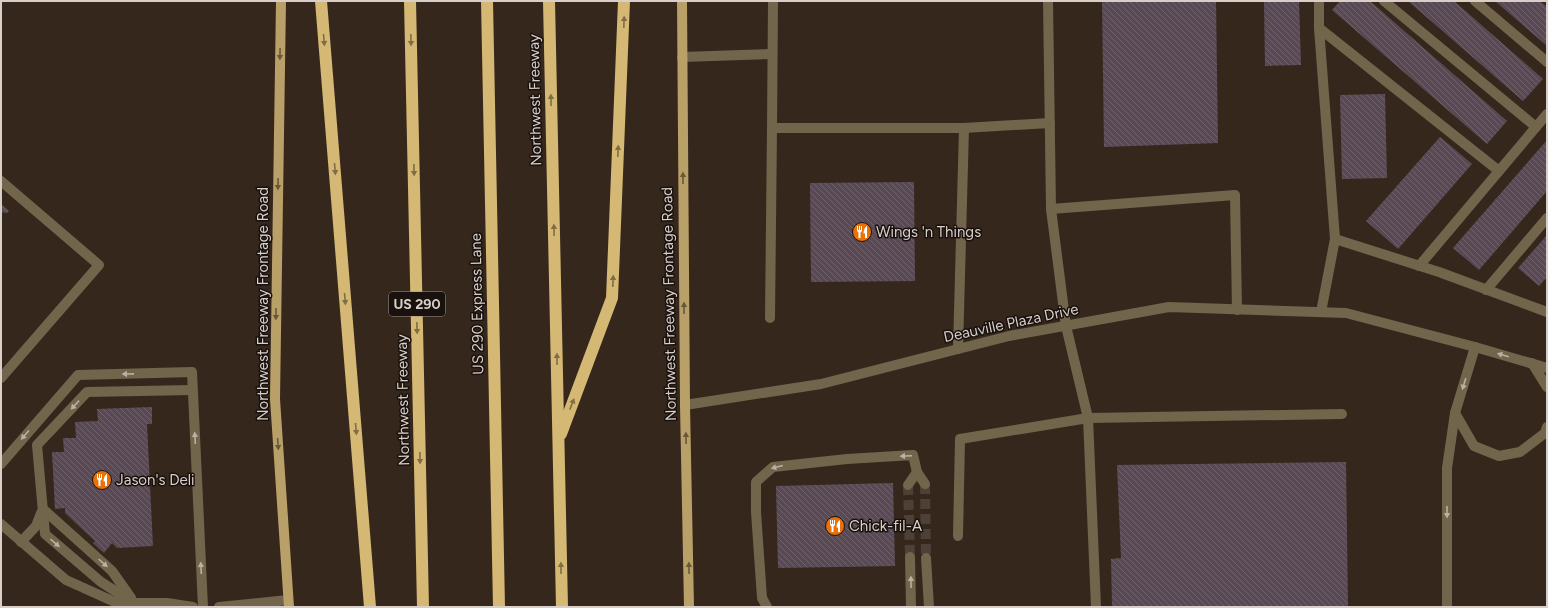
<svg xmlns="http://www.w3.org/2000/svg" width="1548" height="608" viewBox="0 0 1548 608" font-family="Figtree,sans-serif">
	<defs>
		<pattern id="building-back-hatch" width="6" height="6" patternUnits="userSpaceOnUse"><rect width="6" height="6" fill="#594954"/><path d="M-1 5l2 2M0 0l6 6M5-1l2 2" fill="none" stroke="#70626b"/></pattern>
	</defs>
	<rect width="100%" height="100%" fill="#36271d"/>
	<g fill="url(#building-back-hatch)">
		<polygon points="1102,1 1216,1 1218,143 1104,147"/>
		<polygon points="1264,1 1299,1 1301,65 1265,66"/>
		<polygon points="1340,1 1370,1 1507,121 1487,144 1332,10"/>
		<polygon points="1408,1 1454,1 1543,79 1523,101"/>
		<polygon points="1495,1 1540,1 1547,7 1547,46"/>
		<polygon points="1385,94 1387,178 1342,179 1340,95"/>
		<polygon points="1440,137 1472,164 1398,249 1366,221"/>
		<polygon points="1547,140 1547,191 1479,270 1453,248"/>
		<polygon points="914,182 915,281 811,282 810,183"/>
		<polygon points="1,204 9,211 7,213 1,212"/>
		<polygon points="1547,235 1547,277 1539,286 1518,268"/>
		<polygon points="152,407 152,424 147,424 153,546 117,548 112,543 104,553 93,543 95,541 65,513 65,508 55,509 52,452 64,452 63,438 76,438 75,422 98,421 97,409"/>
		<polygon points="1346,462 1348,607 1112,607 1111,559 1121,558 1117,465"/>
		<polygon points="893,483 895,566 778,568 776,486"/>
	</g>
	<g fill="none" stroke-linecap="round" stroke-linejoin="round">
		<g stroke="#4e4037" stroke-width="10" stroke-dasharray="10 5" stroke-linecap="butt">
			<polyline points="925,484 926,558"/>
			<polyline points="908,485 910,557"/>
		</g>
		<g stroke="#71664b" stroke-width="10">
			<polyline points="773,1 772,128 964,128 958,349"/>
			<polyline points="1048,1 1051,209 1066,326 1088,418 1096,607"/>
			<polyline points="1384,1 1536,127"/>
			<polyline points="1475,1 1547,62"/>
			<polyline points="1319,28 1319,1"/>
			<polyline points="682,57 772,54"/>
			<polyline points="964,128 1050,123"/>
			<polyline points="1,181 99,265 1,378"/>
			<polyline points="1051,209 1235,195 1237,310"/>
			<polyline points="1335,239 1319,28 1499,171"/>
			<polyline points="1419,266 1547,114"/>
			<polyline points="1486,290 1547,218"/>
			<polyline points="1321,312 1335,239 1439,272 1547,312"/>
			<polyline points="770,318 772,128"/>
			<polyline points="1532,363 1547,387"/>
			<polyline points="685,405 821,384 1009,336 1169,307 1346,313 1475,347 1547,368"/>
			<polyline points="1455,413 1474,446 1499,456 1520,452 1545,433 1547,427"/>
			<polyline points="1,464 78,375 192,372 203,607"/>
			<polyline points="908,485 917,472"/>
			<polyline points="43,509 112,571 131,598"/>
			<polyline points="1,524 66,580 117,603 167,603 193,607"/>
			<polyline points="958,536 960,439 1088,418 1342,414"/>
			<polyline points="21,542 36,526 41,513"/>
			<polyline points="910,557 911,607"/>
			<polyline points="926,558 929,607"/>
			<polyline points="134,603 101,582 45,534 37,445 87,392 192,390"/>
			<polyline points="219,607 288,600"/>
			<polyline points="767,607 762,598 756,512 756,482 773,467 847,459 913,455 917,472 925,484"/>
			<polyline points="1447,607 1447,468 1455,413 1475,347"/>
		</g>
		<g stroke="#b8a068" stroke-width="10">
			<polyline points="281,1 275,399 289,607"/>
			<polyline points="682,1 685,405 689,607"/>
		</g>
		<g stroke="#d5b873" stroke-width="12">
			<polyline points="321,1 370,607"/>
			<polyline points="410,1 423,607"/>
			<polyline points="487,1 499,607"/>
			<polyline points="549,1 562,607"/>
			<polyline points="561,434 612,298 624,1"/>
		</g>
	</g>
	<defs><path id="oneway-solid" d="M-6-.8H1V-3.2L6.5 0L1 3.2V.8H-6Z"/></defs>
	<g fill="#806d45">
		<use href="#oneway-solid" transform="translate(624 22) rotate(-88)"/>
		<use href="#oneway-solid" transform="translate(324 40) rotate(85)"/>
		<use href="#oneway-solid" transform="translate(411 40) rotate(89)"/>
		<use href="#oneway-solid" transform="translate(551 100) rotate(-91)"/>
		<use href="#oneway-solid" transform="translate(618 151) rotate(-88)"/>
		<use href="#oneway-solid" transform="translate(335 169) rotate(85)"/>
		<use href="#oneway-solid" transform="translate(414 170) rotate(89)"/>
		<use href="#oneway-solid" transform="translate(554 230) rotate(-91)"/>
		<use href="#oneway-solid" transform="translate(613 281) rotate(-88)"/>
		<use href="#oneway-solid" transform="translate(345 299) rotate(85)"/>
		<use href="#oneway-solid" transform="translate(417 328) rotate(89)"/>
		<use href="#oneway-solid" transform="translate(557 359) rotate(-91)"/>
		<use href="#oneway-solid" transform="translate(572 404) rotate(-69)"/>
		<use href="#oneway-solid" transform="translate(356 429) rotate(85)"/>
		<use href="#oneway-solid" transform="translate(420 458) rotate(89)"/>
		<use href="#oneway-solid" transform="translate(561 568) rotate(-91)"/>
	</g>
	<g fill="#68583a">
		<use href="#oneway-solid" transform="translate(280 54) rotate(91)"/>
		<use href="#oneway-solid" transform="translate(683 178) rotate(-90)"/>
		<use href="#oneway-solid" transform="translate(278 184) rotate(91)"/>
		<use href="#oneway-solid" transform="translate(684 308) rotate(-90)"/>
		<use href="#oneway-solid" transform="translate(276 314) rotate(91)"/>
		<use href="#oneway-solid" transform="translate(686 438) rotate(-91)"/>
		<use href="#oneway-solid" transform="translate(278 444) rotate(86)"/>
		<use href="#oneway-solid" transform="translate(689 568) rotate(-91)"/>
	</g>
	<g fill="#bab0a3">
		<use href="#oneway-solid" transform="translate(1503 355) rotate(-164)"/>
		<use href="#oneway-solid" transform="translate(128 374) rotate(179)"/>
		<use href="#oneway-solid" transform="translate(1464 384) rotate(107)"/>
		<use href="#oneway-solid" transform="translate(75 405) rotate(133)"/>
		<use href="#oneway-solid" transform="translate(25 435) rotate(131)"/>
		<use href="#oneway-solid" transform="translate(195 438) rotate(-93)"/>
		<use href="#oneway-solid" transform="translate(906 456) rotate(177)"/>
		<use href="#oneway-solid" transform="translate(777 467) rotate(166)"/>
		<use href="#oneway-solid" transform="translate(1447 512) rotate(90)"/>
		<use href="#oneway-solid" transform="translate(55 543) rotate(40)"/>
		<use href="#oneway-solid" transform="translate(103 563) rotate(42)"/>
		<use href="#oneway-solid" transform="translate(201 568) rotate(-93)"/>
		<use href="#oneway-solid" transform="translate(911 582) rotate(-91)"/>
	</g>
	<defs>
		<symbol id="restaurant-disc" viewBox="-11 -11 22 22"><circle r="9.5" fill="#e8710a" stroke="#18110d"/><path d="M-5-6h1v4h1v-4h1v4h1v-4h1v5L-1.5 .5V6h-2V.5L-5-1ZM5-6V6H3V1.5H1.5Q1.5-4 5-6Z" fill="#fff"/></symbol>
	</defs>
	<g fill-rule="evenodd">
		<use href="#restaurant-disc" x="851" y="221" width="22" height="22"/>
		<use href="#restaurant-disc" x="91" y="469" width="22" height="22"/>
		<use href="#restaurant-disc" x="824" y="515" width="22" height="22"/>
	</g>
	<g text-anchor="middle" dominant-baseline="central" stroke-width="3" stroke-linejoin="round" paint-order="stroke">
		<rect fill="#18110d" stroke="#9f9691" stroke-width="1" x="389" y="292" width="56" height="24" rx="3"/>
		<g font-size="14" font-weight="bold" fill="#d9cfc9">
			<text x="417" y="304">US 290</text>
		</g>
		<g font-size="15" fill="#d9cfc9" stroke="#18110d">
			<text transform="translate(535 100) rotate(-91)">Northwest Freeway</text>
			<text transform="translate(263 304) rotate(-90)">Northwest Freeway Frontage Road</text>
			<text transform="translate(477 304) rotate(-91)">US 290 Express Lane</text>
			<text transform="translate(669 304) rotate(-91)">Northwest Freeway Frontage Road</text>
			<text transform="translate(1011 323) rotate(-12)">Deauville Plaza Drive</text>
			<text transform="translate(403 400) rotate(-91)">Northwest Freeway</text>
		</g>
		<g font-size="15" fill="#d9cfc9" stroke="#18110d" text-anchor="start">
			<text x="876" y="232">Wings 'n Things</text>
			<text x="116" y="480">Jason's Deli</text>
			<text x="849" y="526">Chick-fil-A</text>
		</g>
	</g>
	<rect width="1548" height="608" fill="none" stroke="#d9cfc9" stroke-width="4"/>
</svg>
